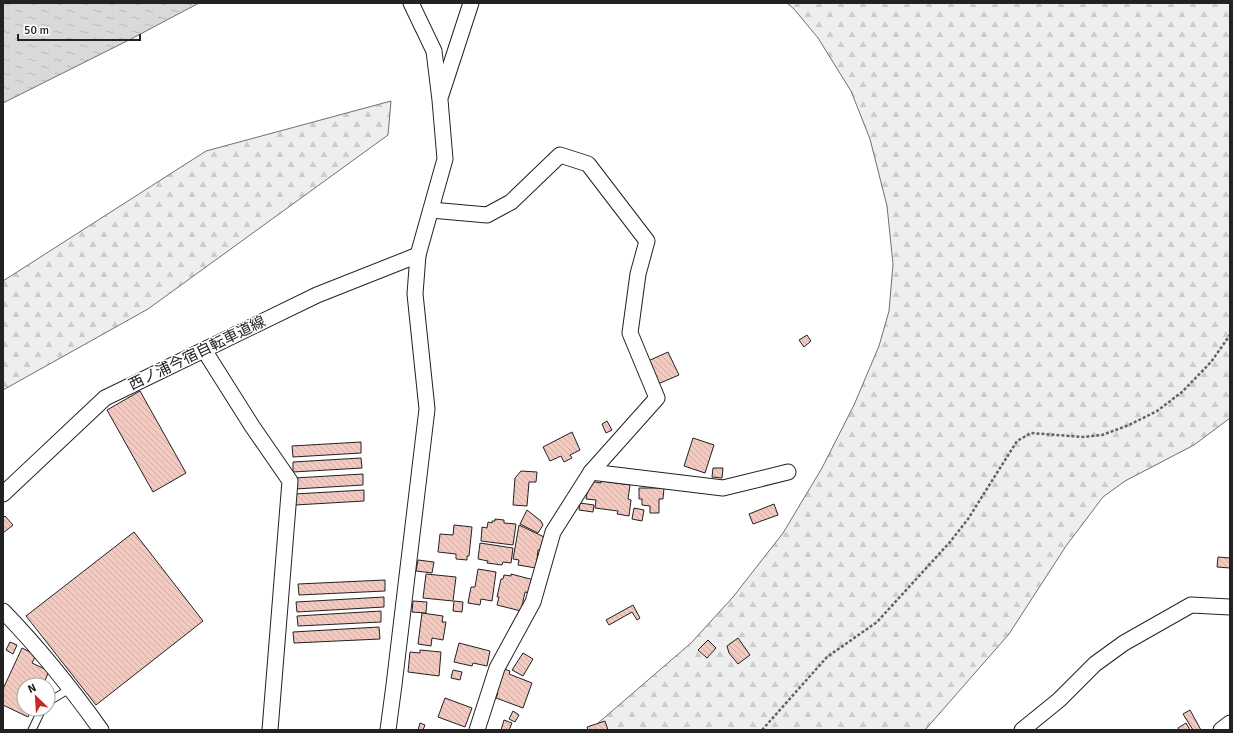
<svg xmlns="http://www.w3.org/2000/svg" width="1233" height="733" viewBox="0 0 1233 733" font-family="Signika,'Noto Sans JP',sans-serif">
	<defs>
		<pattern id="forest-firs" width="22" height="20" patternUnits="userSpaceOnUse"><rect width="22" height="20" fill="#eee"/><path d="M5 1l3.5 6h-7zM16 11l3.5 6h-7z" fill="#ccc"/></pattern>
		<pattern id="water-ripples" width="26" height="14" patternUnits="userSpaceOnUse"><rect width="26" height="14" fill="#d9d9d9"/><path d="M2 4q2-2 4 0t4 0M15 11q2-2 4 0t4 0" fill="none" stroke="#bababa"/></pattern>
		<pattern id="building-back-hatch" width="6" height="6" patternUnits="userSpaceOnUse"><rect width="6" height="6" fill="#f3c9c0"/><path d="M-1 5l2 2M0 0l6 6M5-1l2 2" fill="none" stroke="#d0aca5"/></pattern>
	</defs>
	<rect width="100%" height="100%" fill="#fff"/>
	<g fill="url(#forest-firs)" stroke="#6f6f6f">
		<polygon points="787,3 1230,3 1230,418 1194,445 1125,481 1103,497 1066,546 1009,634 925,730 590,730 691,643 733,597 783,533 822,468 854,405 879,346 889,311 893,264 887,206 870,139 851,91 818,38 794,9"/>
		<polygon points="391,101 388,135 148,309 3,390 3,281 206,151"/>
	</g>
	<polygon fill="url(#water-ripples)" stroke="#6f6f6f" points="3,3 199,3 131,39 3,103"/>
	<g fill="url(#building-back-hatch)" stroke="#222">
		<polygon points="807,335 811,341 804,347 799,340"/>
		<polygon points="668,352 679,375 658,384 648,361"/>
		<polygon points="140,391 186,473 153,492 107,410"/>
		<polygon points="607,421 612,430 606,433 602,424"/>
		<polygon points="572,432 580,450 570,455 572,458 564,462 561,456 550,461 543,447"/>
		<polygon points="693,438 714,445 705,473 684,466"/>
		<polygon points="361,442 361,453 293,457 292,446"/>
		<polygon points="361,458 362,468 293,472 293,462"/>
		<polygon points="713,468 723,468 722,478 712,477"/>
		<polygon points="521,471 537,472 536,482 529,482 527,506 513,505 515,478"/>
		<polygon points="363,474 363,485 295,489 294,478"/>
		<polygon points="589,481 601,483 601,481 630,485 628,499 631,500 629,516 617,514 618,511 595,508 596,500 586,499"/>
		<polygon points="639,488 664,488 663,499 659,499 659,513 650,513 650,506 642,505 642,499 639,499"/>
		<polygon points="364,490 364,501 295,505 295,494"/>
		<polygon points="580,503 594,505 593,512 579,510"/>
		<polygon points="774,504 778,515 753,524 749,514"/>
		<polygon points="634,508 644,510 642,521 632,519"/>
		<polygon points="527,510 541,521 543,525 538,533 520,524"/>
		<polygon points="5,516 13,525 3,533 3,518"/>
		<polygon points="495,519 504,520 504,523 516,524 513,545 481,541 482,527 487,528 488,522 492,523 492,521 495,521"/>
		<polygon points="454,525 472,527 469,556 467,556 467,560 456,559 456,554 438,552 440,534 453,535"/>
		<polygon points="519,525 544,537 542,550 538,550 536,568 518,565 519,560 513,559"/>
		<polygon points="134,532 203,621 96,705 26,616"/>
		<polygon points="480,543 513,548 511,563 503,562 502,565 487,563 488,561 478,559"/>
		<polygon points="1218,557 1230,558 1230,568 1217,567"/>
		<polygon points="418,560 434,562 432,573 416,571"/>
		<polygon points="478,569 496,572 492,601 481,599 480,605 468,603 471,587 475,587"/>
		<polygon points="426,574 456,577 453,601 423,598"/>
		<polygon points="511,574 534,580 530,593 525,592 521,611 497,605 499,597 497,597 501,579 503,579 504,575 511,576"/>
		<polygon points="385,580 385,591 299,595 298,584"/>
		<polygon points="384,597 384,607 297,612 296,602"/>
		<polygon points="413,601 427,602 426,613 412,612"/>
		<polygon points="454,601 463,602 462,612 453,611"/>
		<polygon points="633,605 640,618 637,620 632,612 609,625 606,620"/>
		<polygon points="381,611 381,622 298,626 297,616"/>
		<polygon points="422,613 443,616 442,622 446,622 443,640 432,638 431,646 418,644"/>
		<polygon points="379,627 380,639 294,643 293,632"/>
		<polygon points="738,638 750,655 738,664 729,653 727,646"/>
		<polygon points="708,640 716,648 707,658 698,650"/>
		<polygon points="10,642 17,645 13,654 6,650"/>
		<polygon points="459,643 490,651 487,666 473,663 472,666 454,662"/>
		<polygon points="22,648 36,655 32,663 49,671 43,685 24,685 24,709 31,709 28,717 3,705 3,689"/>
		<polygon points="420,650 441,652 439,676 408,672 410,652 420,653"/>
		<polygon points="523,653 533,659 523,676 512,670"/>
		<polygon points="501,668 510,671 509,674 532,683 523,708 496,698 498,693 492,691"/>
		<polygon points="453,670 462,672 460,680 451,678"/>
		<polygon points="445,698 472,708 465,727 438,717"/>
		<polygon points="1190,710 1201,730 1193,730 1183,714"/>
		<polygon points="513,711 519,715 515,722 509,719"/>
		<polygon points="504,720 512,723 509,730 501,730"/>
		<polygon points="605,721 608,730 588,730 587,727"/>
		<polygon points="420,723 425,725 423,730 418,730"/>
		<polygon points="1186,723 1190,730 1179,730 1178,728"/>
	</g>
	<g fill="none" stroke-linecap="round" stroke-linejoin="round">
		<defs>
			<g id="lane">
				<polyline points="48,702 71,688"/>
				<polyline points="32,730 42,709"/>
			</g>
			<g id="street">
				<polyline points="441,95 471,3"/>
				<polyline points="431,210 487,215 511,202 560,155 588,164 647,241 638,274 630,333 657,398 591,472 553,532 533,602 497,668 477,730"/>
				<polyline points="204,350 252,426 290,481 270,730"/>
				<polyline points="591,472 723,488 788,472"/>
				<polyline points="3,494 105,398 317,295 418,255"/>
				<path d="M3,611C39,648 71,688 101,730"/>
				<polyline points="388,730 394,685 427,409 415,294 418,255 445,159 440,100 434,51 411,3"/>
				<polyline points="1022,730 1059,700 1095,664 1124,643 1191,605 1230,607"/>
				<polyline points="1221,730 1230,723"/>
			</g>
		</defs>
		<use href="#lane" stroke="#222" stroke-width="9"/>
		<use href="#street" stroke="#222" stroke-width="17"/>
		<polyline stroke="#646464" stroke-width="2.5" stroke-dasharray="3 2" stroke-linecap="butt" points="762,730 827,657 877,622 950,542 968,519 1017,441 1031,433 1083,437 1102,435 1129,425 1157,411 1182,392 1211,362 1230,335"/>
		<use href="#lane" stroke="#fff" stroke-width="7"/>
		<use href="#street" stroke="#fff" stroke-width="15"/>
	</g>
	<g text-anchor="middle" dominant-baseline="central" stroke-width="3" stroke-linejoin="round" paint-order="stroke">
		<g font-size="15" fill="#222" stroke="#fff">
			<text transform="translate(197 353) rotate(-26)">西ノ浦今宿自転車道線</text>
		</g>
	</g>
	<rect width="1233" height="733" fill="none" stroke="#222222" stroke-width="8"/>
	<g transform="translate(36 697) rotate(335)"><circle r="19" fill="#ffffff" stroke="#a7a7a7"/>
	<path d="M0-3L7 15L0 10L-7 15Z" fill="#c62828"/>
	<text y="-6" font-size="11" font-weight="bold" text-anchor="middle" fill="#222222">N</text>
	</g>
	<path d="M18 34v6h122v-6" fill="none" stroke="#222222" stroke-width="2"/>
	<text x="24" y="34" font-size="12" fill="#222222" stroke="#ffffff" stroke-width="3" paint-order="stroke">50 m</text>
</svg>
